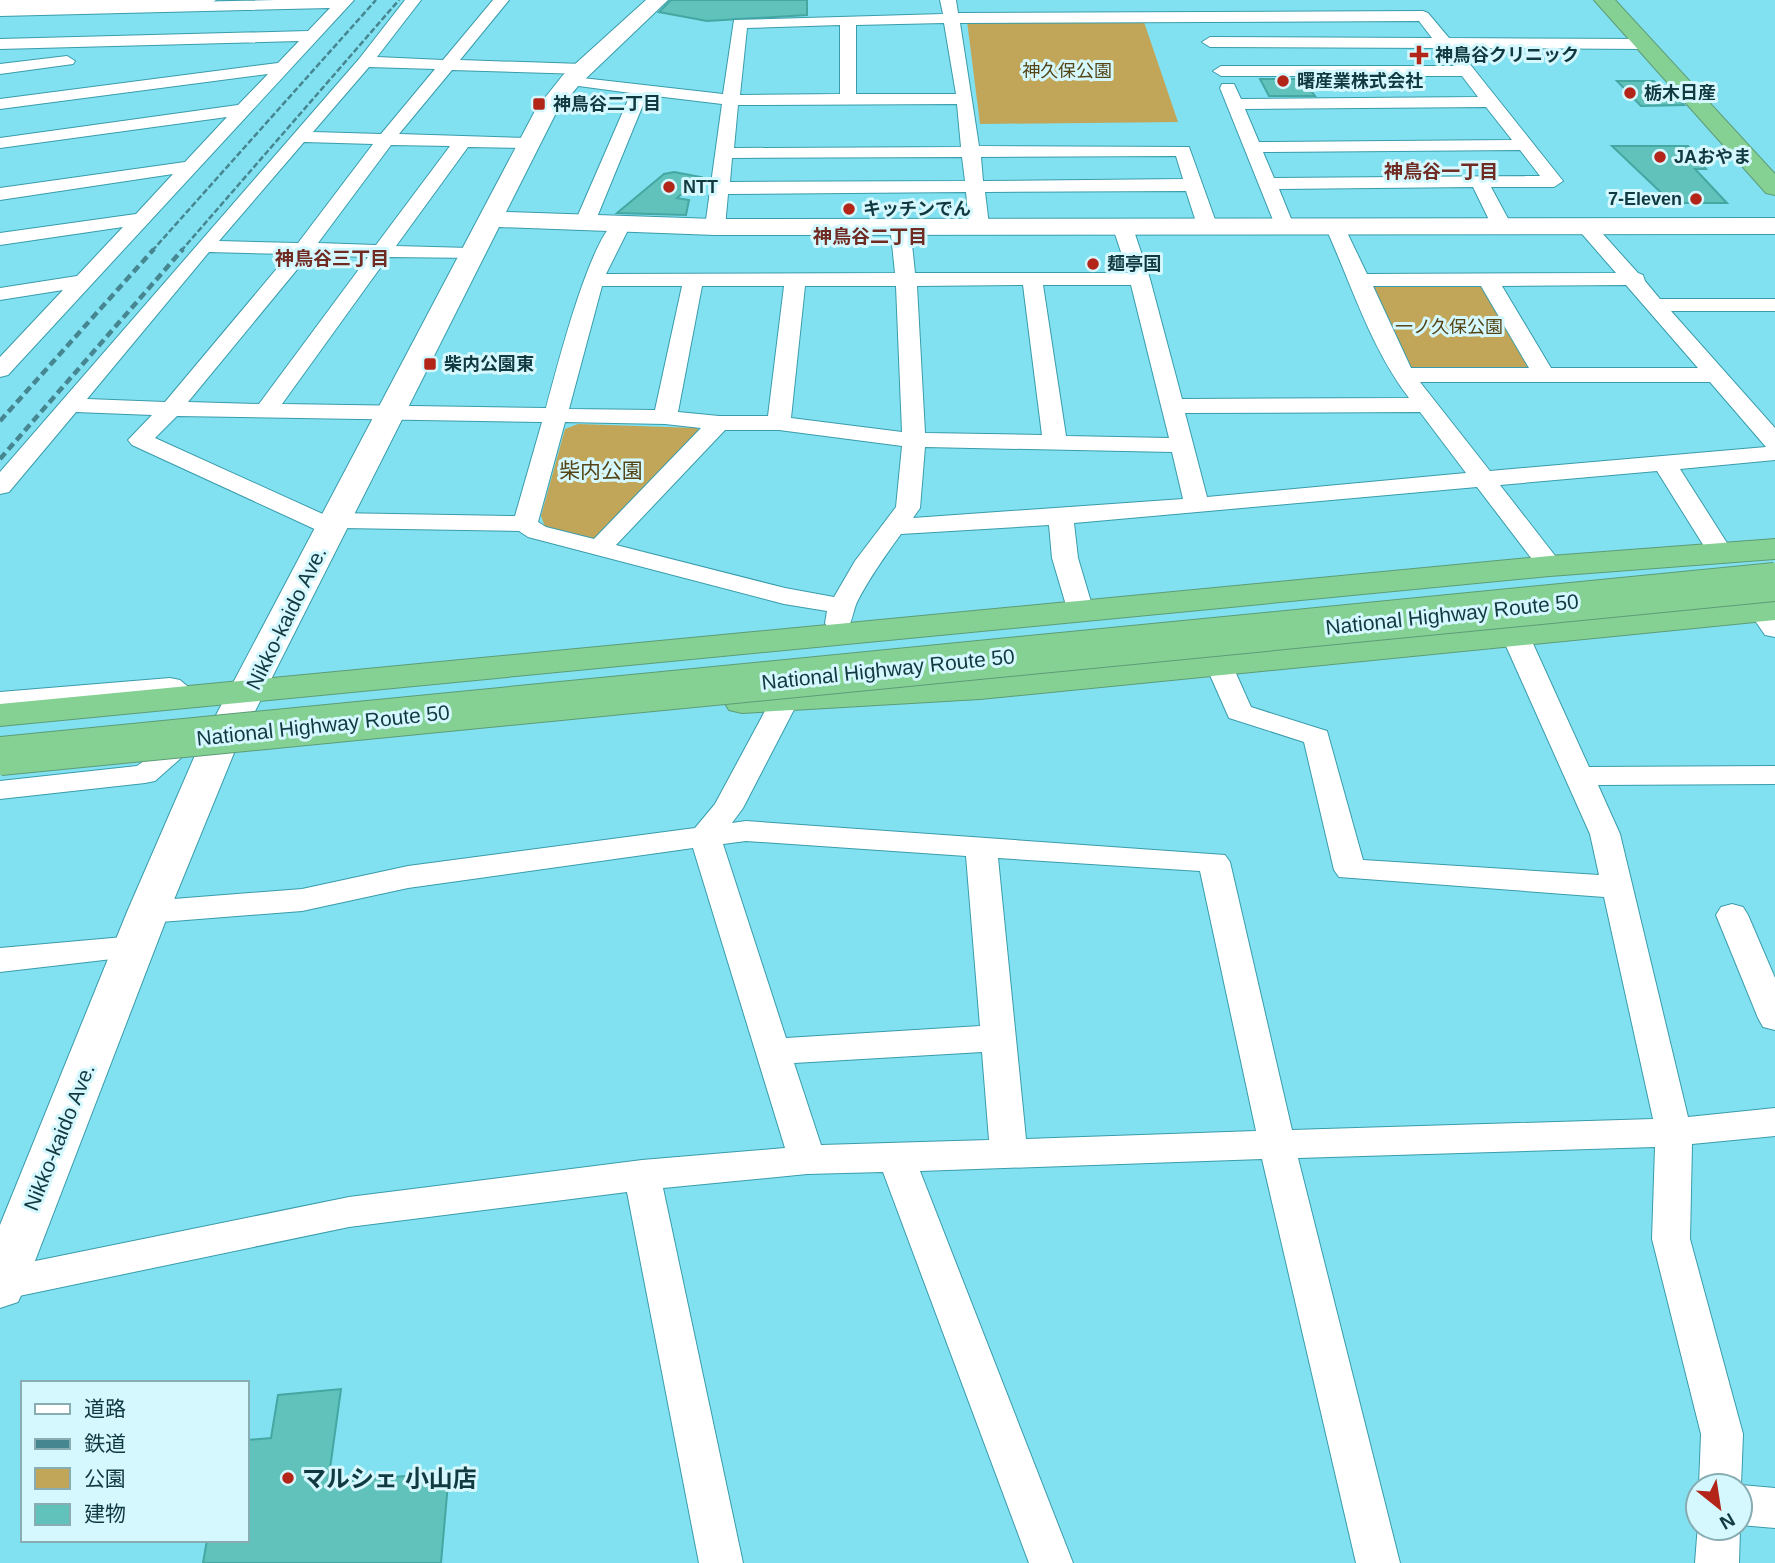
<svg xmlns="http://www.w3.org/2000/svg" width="1775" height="1563" viewBox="0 0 1775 1563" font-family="Arial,'Noto Sans JP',sans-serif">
	<rect width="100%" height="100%" fill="#82e1f1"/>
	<g fill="#c1a559">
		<polygon points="1143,19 1178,122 980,124 967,21"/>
		<polygon points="1484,284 1534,370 1409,371 1368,285"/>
		<polygon points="578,424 697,428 702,435 596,539 545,527 541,516 565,429"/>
	</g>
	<g fill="#61c2bc" stroke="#44a7a1" stroke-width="2">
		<polygon points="671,0 807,0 807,15 707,21 659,12"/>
		<polygon points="1260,79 1302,79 1315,96 1269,96"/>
		<polygon points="1617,81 1654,81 1657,85 1669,88 1684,105 1641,106"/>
		<polygon points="1612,146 1688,146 1706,169 1695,169 1727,203 1672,203"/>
		<polygon points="674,172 701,177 677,198 689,200 686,215 617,213 664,174"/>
		<polygon points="341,1389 328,1483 449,1472 441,1563 203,1563 207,1540 247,1540 247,1440 271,1438 278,1395"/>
	</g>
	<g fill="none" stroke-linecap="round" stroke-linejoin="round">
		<defs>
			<g id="street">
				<polygon points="276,0 354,0 8,375 0,377 0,357 63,290 0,300 0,288 77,276 123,227 0,245 0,233 136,214 173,174 0,200 0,188 185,162 227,117 0,148 0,138 238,105 268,74 0,109 0,99 278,63 299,41 0,49 0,39 308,31 330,8 0,16 0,6"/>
				<path d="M405,0H421L377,57L443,60L493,0H509L460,60L583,64L591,69L583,74L452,70L399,134L528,138L537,143L528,148L468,147L396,246L470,248L480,254L477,258L388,257L282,404L546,408C555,376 592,225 621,218L631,224L606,274L895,273L890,225L900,219L910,225L915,273H1128L1112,225L1122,219L1132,225L1150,279L1182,399L1409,398C1370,347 1351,283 1325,226L1328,222H1342L1367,274L1616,273L1576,227L1586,221L1593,223L1638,273L1643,275L1645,281L1660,299H1775V311H1671L1775,428V460L1680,469L1734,554L1730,559H1712L1657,471L1500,485L1563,566L1559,571H1541L1477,487L1074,523L1078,558L1094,612L1090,618H1072L1068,612L1052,558L1049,525L901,534C885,556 870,577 857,602C853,611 853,620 847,629H829L825,623L827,611L784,604L528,537L519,531L342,528L339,532H321L132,445L128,440L152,415L76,412L9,492L0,494V472L359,59ZM369,67L435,69L381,134L313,132ZM304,142L373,144L298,243L219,241ZM391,145L450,146L376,245L318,243ZM209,252L289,254L165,402L87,399ZM309,255L368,257L259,404L188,402ZM1023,285L1042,435L925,433L917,286ZM1043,285H1131L1169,438L1066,436ZM1626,285L1698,368H1551L1502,286ZM602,286H682L655,410L569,409ZM702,286H784L768,416H719L678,412ZM805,286H896L902,432L791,418ZM1373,286H1481L1529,368H1411ZM1420,382H1710L1766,447L1490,471ZM1420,412L1466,473L1207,497L1185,413ZM177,416L542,422L515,516L334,513L325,515L155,438ZM565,422L665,424L701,428L594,539L546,527L538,522ZM725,430H779L902,446L896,507L855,561L834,597L785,588L616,545ZM925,447L1172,452L1183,499L913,518L920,508Z"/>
				<path d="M940,0H956L958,13L1423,11L1428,13L1449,38L1643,39L1651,44L1643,49L1457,48L1563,181L1554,187H1491L1512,226L1502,232L1492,226L1473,187L1279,189L1294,226L1284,232L1277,230L1220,88L1222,84H1234L1241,99L1478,97L1462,76H1221L1213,71L1221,66H1454L1440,48L1210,47L1202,42L1210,37L1432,38L1419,21L960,23L979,146L1189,147L1217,225L1207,231L1197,225L1186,191L985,192L989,225L979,231L969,225L966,192L728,194L725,227L715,233L705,227L722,104L647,95L595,222L585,228L575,222L631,93L571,85L563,80L565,76L723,94L734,20L943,14ZM944,23L956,94H856V25ZM840,25V94L740,95L747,28ZM957,104L961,147L734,148L738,105ZM1486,107L1512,140L1259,142L1245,109ZM1520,150L1540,176L1274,178L1263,152ZM1176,156L1183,179L983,181L981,157ZM962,157L965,181L730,182L732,158Z"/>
				<polygon points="67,56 75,61 73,64 0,74 0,64"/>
				<polygon points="1762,604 1775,611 1775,637 1765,635 1749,612 1753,606"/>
				<path d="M1516,629L1526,631L1530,637L1589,767L1775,766V784L1598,785L1620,834L1688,1117L1775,1108V1136L1692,1144L1690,1239L1743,1434L1741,1485L1775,1488V1528L1740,1525V1486H1699L1701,1434L1652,1239L1655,1147L1298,1158L1400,1563H1356L1262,1159L920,1171L1073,1563H1029L883,1172L807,1174L663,1188L743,1563H699L627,1192L349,1227L0,1300L1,1268L349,1197L642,1160L785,1148L693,848L408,888L302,911L148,923L137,920L132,912L137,904L148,901L302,889L408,866L695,828L715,804L772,698L776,692L786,690L796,692L800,698L743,808L732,823L746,821L1225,855L1230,862L1292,1130L1653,1119L1604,897L1339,877L1334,870L1304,742L1229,718L1206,666L1210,660H1230L1251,707L1327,731L1363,860L1599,875L1590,834L1502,637L1506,631ZM746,841L966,856L980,1026L786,1038L723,844ZM998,858L1200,871L1256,1131L1026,1139ZM982,1052L989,1140L821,1145L794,1063Z"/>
				<path d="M170,678L180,680L200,697L196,703C182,706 176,703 164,695L0,708V692Z"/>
				<polygon points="166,749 176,752 181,758 155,781 145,783 0,799 0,781 137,766 156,752"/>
				<polygon points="1732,904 1743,907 1748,915 1775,978 1775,1030 1763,1027 1758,1018 1716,915 1721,907"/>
				<polygon points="135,936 147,939 151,947 147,955 0,972 0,948"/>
				<polygon points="1698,1524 1698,1528 1740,1528 1739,1563 1695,1563"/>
			</g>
			<g id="secondary">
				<polygon points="0,0 216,0 206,6 0,12"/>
				<polygon points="646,0 668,0 579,85 557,111 506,212 715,219 1775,218 1775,234 715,235 499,227 234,753 169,912 25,1287 18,1302 0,1308 0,1225 127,912 196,753 536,109 563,75"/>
			</g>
			<g id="highway">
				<polygon points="1594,0 1615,0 1775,174 1775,195 1766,193"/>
				<polygon points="1775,539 1775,559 1550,576 0,726 0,704 1550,556"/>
				<polygon points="1775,600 1775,620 980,699 742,713 729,710 724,702 729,694 742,691 980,677"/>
			</g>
		</defs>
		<use href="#street" stroke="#399cab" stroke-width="2"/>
		<use href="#secondary" stroke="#399cab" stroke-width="2"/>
		<use href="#highway" stroke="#5c9c77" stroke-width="2"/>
		<use href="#street" fill="#fff" fill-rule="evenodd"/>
		<use href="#secondary" fill="#fff" fill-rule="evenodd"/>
		<use href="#highway" fill="#85d194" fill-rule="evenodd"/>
		<g stroke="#458691" stroke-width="2.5" stroke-dasharray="6 2.5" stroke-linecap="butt">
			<polyline points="152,251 376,0"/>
			<polyline points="181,251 399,0"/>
		</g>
		<g stroke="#458691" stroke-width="4.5" stroke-dasharray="8 4.5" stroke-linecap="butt">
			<polyline points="0,421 154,249"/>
			<polyline points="0,459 183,249"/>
		</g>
		<defs>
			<polyline id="highway-bridge" points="0,756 1775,582"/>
		</defs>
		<use href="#highway-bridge" stroke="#5c9c77" stroke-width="40" stroke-linecap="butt"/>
		<use href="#highway-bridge" stroke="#85d194" stroke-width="38"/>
	</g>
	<g fill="#b32419" stroke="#d5f8fe" stroke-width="2.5">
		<path d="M1415.5 44.5h7v7h7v7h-7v7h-7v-7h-7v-7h7z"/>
		<circle cx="1283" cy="81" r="7"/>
		<circle cx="1630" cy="93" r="7"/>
		<rect x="532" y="97" width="14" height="14" rx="3.5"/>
		<circle cx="1660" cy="157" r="7"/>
		<circle cx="669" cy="187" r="7"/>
		<circle cx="1696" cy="199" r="7"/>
		<circle cx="849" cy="209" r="7"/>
		<circle cx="1093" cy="264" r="7"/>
		<rect x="423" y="357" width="14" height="14" rx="3.5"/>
		<circle cx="288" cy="1478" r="7"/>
	</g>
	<g text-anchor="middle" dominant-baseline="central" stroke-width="6" stroke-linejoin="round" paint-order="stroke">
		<g font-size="18" font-weight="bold" fill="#113a40" stroke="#d5f8fe" text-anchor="start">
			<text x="1435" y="55">神鳥谷クリニック</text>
			<text x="1297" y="81">曙産業株式会社</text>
			<text x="1644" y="93">栃木日産</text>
			<text x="553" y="104">神鳥谷二丁目</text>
			<text x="1674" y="157">JAおやま</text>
			<text x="683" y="187">NTT</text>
			<text x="1682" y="199" text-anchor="end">7-Eleven</text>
			<text x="863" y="209">キッチンでん</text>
			<text x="1107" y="264">麺亭国</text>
			<text x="444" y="364">柴内公園東</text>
		</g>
		<g font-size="18" fill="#544416" stroke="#d5f8fe">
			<text x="1067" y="71">神久保公園</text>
			<text x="1449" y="327">一ノ久保公園</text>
		</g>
		<g font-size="19" font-weight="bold" fill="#702b23" stroke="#d5f8fe">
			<text x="1441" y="171">神鳥谷一丁目</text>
			<text x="870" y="236">神鳥谷二丁目</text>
			<text x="332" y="258">神鳥谷三丁目</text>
		</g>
		<g font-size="21" fill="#544416" stroke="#d5f8fe">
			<text x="601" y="470">柴内公園</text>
		</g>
		<g font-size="21" fill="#113a40" stroke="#d5f8fe">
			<text transform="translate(1452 614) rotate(-6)">National Highway Route 50</text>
			<text transform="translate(286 618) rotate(-64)">Nikko-kaido Ave.</text>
			<text transform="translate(888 669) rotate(-6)">National Highway Route 50</text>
			<text transform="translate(323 725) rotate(-6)">National Highway Route 50</text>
			<text transform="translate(59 1137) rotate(-68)">Nikko-kaido Ave.</text>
		</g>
		<g font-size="24" font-weight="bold" fill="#113a40" stroke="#d5f8fe" text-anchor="start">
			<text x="302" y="1478">マルシェ 小山店</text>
		</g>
	</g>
	<rect x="21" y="1381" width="228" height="161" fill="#d5f8fe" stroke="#87acb2" stroke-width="2"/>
	<rect x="35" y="1404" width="35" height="10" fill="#ffffff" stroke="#87acb2" stroke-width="2"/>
	<text x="84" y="1416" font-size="21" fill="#113a40">道路</text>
	<rect x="35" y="1439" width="35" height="10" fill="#458691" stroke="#87acb2" stroke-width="2"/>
	<text x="84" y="1451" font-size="21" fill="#113a40">鉄道</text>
	<rect x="35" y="1468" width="35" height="21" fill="#c1a559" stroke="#87acb2" stroke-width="2"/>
	<text x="84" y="1486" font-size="21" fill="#113a40">公園</text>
	<rect x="35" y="1504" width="35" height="21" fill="#61c2bc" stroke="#87acb2" stroke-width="2"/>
	<text x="84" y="1521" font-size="21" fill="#113a40">建物</text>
	<g transform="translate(1719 1507) rotate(150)"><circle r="33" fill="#d5f8fe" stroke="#87acb2" stroke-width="2"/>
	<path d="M0-5L12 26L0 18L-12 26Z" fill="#b32419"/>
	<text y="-10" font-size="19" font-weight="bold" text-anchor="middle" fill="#113a40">N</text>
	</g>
</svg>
